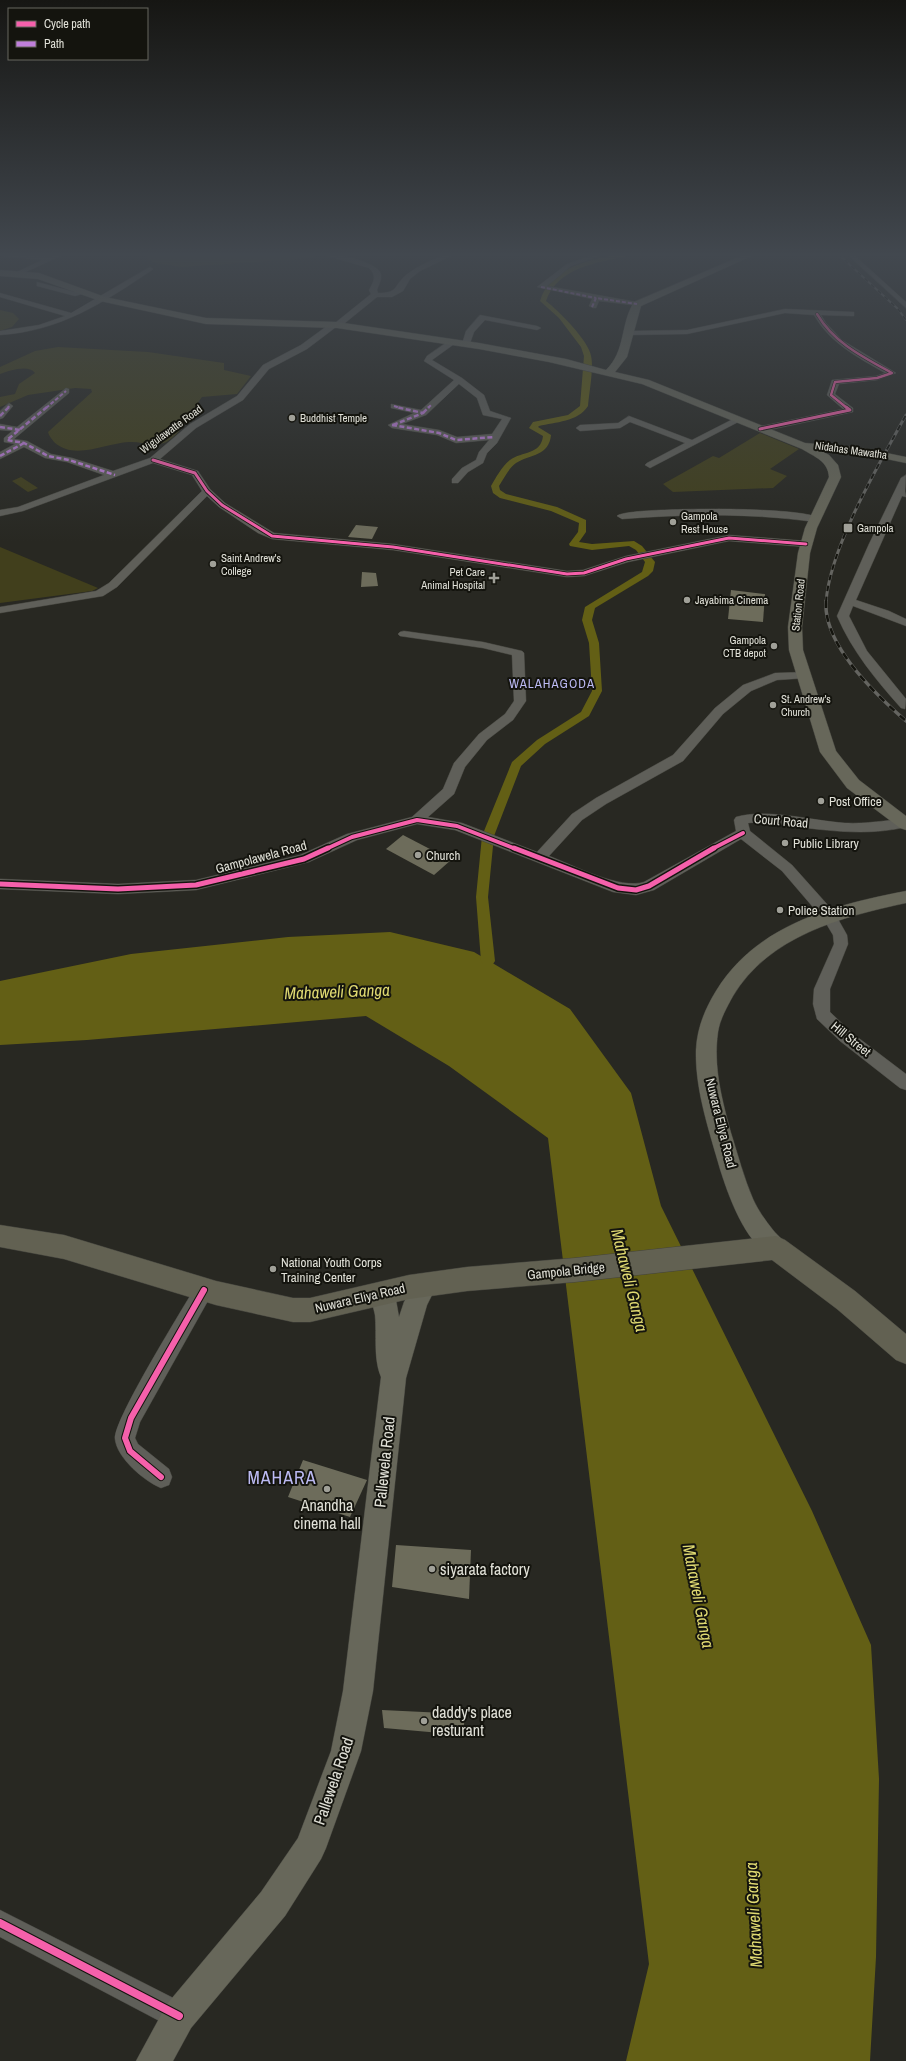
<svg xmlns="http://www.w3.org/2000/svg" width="906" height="2061" viewBox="0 0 906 2061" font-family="'Archivo Narrow',sans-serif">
	<rect width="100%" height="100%" fill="#282822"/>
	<g fill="#413f1c">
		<polygon points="144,254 312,254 314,255 313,258 181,267 155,263 148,259"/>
		<polygon points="0,310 13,313 19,319 12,327 0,331"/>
		<path d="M58,347L148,352L224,363V370L251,376L237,394L202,397C191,411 184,431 168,441C158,448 140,441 129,442C106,443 74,461 54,442C51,438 49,436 48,432L92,392L91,389L75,388L28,395L0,407V397L15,394L19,384L35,373C28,364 9,371 0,374V367L35,351Z"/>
		<polygon points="760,433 799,449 770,469 787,476 773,488 673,492 663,484 713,456 719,458"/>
		<polygon points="21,477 38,488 28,492 12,481"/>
		<polygon points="0,547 98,588 92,591 0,603"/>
	</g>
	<polygon fill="#635f15" points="390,932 474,952 570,1009 631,1093 661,1206 812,1511 871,1645 879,1779 876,1957 870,2061 626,2061 649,1964 548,1138 449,1066 366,1016 87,1040 0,1045 0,981 131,954 288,937"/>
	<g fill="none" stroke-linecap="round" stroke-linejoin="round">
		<path fill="#635f15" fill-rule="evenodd" d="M620,254H630C625,258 616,258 609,260C584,265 555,274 546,301C558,310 589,341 591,356C594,367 589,393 588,406C578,422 555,422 539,426L538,427L551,435C549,456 531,454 516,463C509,468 504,478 499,486L500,490L506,494L557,507L586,520V532L579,542L592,544L634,541L642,546L655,562L653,571L648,576L595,608L592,620L599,643L602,691L589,716L545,744L521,766L494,836L488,897L495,961L493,964H483L481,961L476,897L482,836L512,762L537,740L581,712L592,691L589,643L582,620L585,607L642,572L645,562L636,550L629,546L592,550L570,546L569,544L578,532L579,523L551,511L500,498L493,493L491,486C496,478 501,467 510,460C522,451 541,455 543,436L529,428L533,422L568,415L580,406L584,356L581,347L559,318L540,301C550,267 589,260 620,254Z"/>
	</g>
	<g fill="#6d6c5b">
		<polygon points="356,525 378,527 372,539 348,537"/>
		<polygon points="362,572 376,573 378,586 361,587"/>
		<polygon points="731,590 765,594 763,622 728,619"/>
		<polygon points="403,835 451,860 434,875 386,849"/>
		<polygon points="303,1460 367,1480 350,1517 288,1497"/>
		<polygon points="396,1545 471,1550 469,1599 392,1587"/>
		<polygon points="382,1710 465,1714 463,1735 384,1728"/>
	</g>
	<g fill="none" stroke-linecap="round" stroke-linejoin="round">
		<defs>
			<g id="minor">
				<polygon points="0,254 50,257 57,254 65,254 19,275 17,274 17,272 42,260 2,256"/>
				<path d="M321,254C332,252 374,261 380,272C383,278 379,284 377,290L378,293C398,293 393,287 405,276C414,268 444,252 455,254L420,271L410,279L403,291L392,297H377L340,327H336L307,349L269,369L243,400L196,428L160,459L198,471L210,489L225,503L274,533L393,544L567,571L583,570L626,556L729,535L806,541L811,544L806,547L729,541L628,562L584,576L567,577L393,550L272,539L258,533L219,507L207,496L117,587L103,596L0,613V607L96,591L109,583L202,491L192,475L153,463L23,511L0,516V510L18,507L104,475L67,462L45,458L24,447L0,459V452L15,444L4,442V438L12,431L0,430V424L17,427L66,388L69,389V393L14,439L27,441L51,454L72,458L113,471L150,458L190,424L237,396L263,365L301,345L331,323H335L371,294L369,290C374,281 377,276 369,268Z"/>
				<polygon points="597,254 605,254 571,266 547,286 637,302 640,302 640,306 599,301 596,308 593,308 589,306 592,299 537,287 567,264"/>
				<polygon points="847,254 853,254 906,302 906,308"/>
				<path d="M150,267L153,269L152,270C103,303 60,331 0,335V331L39,325L65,316L0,297V293L71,313Z"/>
				<polygon points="37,282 75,292 85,290 89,292 75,296 37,286"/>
				<path d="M785,309L854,312V316H851L821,315L826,323L842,340L896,373L877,380L839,384L835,394L853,408V412L760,432L756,429L757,427L843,409L827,395L832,380L876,376L885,373C857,357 830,343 814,315L785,313L687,334L629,335L625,333L629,331L687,330Z"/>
				<polygon points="480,315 537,326 541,328 537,330 485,320 474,332 469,346 463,346 462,344 466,331"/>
				<path d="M450,340L457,342L432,360L462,378L484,395L490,411L511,418L497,443L487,453L483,463L468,472L458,483H452V479L462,468L476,460L479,452L489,440L456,443L437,435L392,428L388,425L414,413L391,408V404L421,410L454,380L424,361L427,356ZM459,384L477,398L483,415L502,419L492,434L457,437L439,430L402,424L426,415Z"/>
				<polygon points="9,403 13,406 3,418 0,419 0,411"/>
				<polygon points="629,416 692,440 735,418 741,418 742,420 650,468 645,465 647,463 685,443 630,422 620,428 580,431 576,428 580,425 618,423"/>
				<path d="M906,475L905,491L906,497L902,496L856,600L889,611L906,619V626L853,606L849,616L867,651L906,699L905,709L901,708C876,680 852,651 837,616L869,544L901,478Z"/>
				<path d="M719,509C734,509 812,510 820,519L815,522C751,513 687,514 622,519L617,516C623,509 704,509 719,509Z"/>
				<path d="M404,631L483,642L522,651L524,653L526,701L513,720L487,740L465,767L454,794L428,817L462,823L537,852L572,814L596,798L673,755L715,708L743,685L775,673L807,672L809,675L807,678L777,680L751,691L723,714L683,761L606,804L582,820L549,856C573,865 620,890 644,882L736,831L734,820L736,817C768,808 812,821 845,823C868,824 885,820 906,819V827C868,836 830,831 791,826C777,825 763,821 748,823L750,831L792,865L834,912L847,935L848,944L830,989V1012L852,1033L906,1074V1090L900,1088L840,1041L817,1019L813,1004L814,989L834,944L833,935L824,920L782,871L741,839L654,890L636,895L613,892L455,830L417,824L357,840L309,862L196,890L118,894L0,889V879L118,884L196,880L300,855L347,834L412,817L443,789L454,763L479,734L505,714L514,701L512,655L483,648L400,636L398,634L400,632Z"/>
				<path d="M204,1281L211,1284L214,1290L140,1422L135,1438L138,1444L169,1469L172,1477L169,1485L161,1488C144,1481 117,1458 115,1439C113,1420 184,1307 197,1284Z"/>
				<polygon points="0,1910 189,2006 193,2016 189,2026 179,2030 169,2026 0,1937"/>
			</g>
			<g id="major">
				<path d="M746,254H756L641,306L627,357L615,372L649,380L805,443L862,448L906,457V463L862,454L820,450L829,455L838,465L841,477L817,528L810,553L802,627L803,650L836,751L859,780L906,816V830L900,828L847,788L820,752L789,650L788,627L798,553L805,528L829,477C828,461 815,457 802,449L642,384L549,362L479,349L337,328L206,324L100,301L38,279L0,276V270L39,273L105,297L206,318L337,322L479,343L566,359L606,370C626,351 620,324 634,302Z"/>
				<path d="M906,891V903C841,917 769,936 733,996C727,1007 720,1019 718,1032C713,1067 722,1100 731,1133C738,1155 744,1178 753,1199C758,1210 765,1220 773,1230C778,1236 784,1240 788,1248L784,1255L776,1258C746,1247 729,1197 720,1169C709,1130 695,1090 696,1050C697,1028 705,1009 716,991C757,924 834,905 906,891Z"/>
				<path d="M425,1274L433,1277L437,1285L427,1305L406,1378L373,1691L361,1751L326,1848L321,1859L285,1916L191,2028L173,2061H136L167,2004L261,1892L298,1838L331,1751L343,1691L381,1377C373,1358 377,1335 375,1315C373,1304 368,1296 373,1285L381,1282L389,1285L396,1300L399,1317L404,1302L417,1277Z"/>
			</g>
			<polygon id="highway" points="0,1225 64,1235 216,1281 293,1298 310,1298 409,1275 467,1267 575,1258 776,1236 785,1240 855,1291 906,1334 906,1364 896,1360 837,1309 772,1260 575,1282 467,1291 409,1299 310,1322 293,1322 216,1305 64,1259 0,1247"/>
		</defs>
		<use href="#minor" stroke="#43433d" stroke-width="1"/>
		<use href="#major" stroke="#43433d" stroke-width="1"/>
		<use href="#highway" stroke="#43433d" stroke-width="1"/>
		<use href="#minor" fill="#5f5f59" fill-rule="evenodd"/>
		<use href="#major" fill="#67675a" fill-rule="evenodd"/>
		<use href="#highway" fill="#626152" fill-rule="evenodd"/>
		<defs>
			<polyline id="rail-far2" points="838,254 898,309 906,320"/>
			<path id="rail-far1" d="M826,602C830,547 879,464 906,415"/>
			<path id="rail" d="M826,601C823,645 876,695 906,721"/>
		</defs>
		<use href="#rail-far2" stroke="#646460" stroke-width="2"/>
		<use href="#rail-far1" stroke="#646460" stroke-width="3"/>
		<use href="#rail" stroke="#646460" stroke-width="3.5"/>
		<use href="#rail-far2" stroke="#14140e" stroke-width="1.5" stroke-dasharray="4.5" stroke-linecap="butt"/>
		<use href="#rail-far1" stroke="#14140e" stroke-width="2" stroke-dasharray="5.5" stroke-linecap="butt"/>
		<use href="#rail" stroke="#14140e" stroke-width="2.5" stroke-dasharray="7" stroke-linecap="butt"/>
		<g stroke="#c07fdc" stroke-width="2" stroke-dasharray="4 2" stroke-linecap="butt">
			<polyline points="541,287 596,298"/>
			<polyline points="592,307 596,298 637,304"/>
			<polyline points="394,406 400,408"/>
			<polyline points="8,408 9,406"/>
			<polyline points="46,408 66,391"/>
			<polyline points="428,408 431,405"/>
		</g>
		<g stroke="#c07fdc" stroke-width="2.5" stroke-dasharray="5 2.5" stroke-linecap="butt">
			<polyline points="47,407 7,440 24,443 48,456 69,460 115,475"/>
			<polyline points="423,413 429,407"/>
			<polyline points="0,416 9,407"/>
			<polyline points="392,425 439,433 456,440 494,437"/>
			<polyline points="393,425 423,413 396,407"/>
			<polyline points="0,427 20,430"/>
			<polyline points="0,456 24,443"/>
		</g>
		<defs>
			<path id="cycleway-far5" d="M817,314C834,343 863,357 892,373L877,378L835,382L831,395L847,408"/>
			<g id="cycleway-far4">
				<polyline points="760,429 850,410 846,407"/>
				<polyline points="153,460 195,473 207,491 222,505 272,536 393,547 567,574 584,573 626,559 729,538 806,544"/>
			</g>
			<g id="cycleway-far3">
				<polyline points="326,849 352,837 417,820 457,826 516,849"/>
				<polyline points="712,849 743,833"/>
			</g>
			<g id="cycleway-far2">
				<polyline points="514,848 618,888 636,890 649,886 714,848"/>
				<polyline points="0,884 118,889 196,885 304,859 328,848"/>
			</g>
			<polyline id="cycleway-far1" points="161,1477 130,1451 125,1438 131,1418 204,1290"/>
			<polyline id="cycleway" points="0,1923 179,2016"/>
		</defs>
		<use href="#cycleway-far5" stroke="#14140e" stroke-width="3.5"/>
		<use href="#cycleway-far4" stroke="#14140e" stroke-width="4.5"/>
		<use href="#cycleway-far3" stroke="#14140e" stroke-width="6"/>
		<use href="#cycleway-far2" stroke="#14140e" stroke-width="8"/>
		<use href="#cycleway-far1" stroke="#14140e" stroke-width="8"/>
		<use href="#cycleway" stroke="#14140e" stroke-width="10"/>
		<use href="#cycleway-far5" stroke="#f560ab" stroke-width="2.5"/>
		<use href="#cycleway-far4" stroke="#f560ab" stroke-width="3"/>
		<use href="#cycleway-far3" stroke="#f560ab" stroke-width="4"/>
		<use href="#cycleway-far2" stroke="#f560ab" stroke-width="5"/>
		<use href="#cycleway-far1" stroke="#f560ab" stroke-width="6"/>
		<use href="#cycleway" stroke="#f560ab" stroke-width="8"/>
	</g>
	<linearGradient id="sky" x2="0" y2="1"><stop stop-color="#161613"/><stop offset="0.47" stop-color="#42484f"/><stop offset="1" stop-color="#42484f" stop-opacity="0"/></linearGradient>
	<rect width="906" height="542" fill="url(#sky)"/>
	<g fill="#a0a098" stroke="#14140e" stroke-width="1.5">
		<circle cx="292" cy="418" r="4"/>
		<circle cx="673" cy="522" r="4"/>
		<rect x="843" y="523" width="10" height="10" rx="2"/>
		<circle cx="213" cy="564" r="4"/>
		<path d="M492 572h4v4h4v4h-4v4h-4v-4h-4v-4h4z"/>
		<circle cx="687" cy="600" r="4"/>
		<circle cx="774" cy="646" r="4"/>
		<circle cx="773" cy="705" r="4"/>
		<circle cx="821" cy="801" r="4"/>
		<circle cx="785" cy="843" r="4"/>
		<circle cx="418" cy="855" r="4"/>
		<circle cx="780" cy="910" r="4"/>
		<circle cx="273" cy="1269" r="4"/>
		<circle cx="327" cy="1489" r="4"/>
		<circle cx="432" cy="1569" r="4"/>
		<circle cx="424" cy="1721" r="4"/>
	</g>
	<g text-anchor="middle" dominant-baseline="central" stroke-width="4" stroke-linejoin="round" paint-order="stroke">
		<g font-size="11" fill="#e1e1d8" stroke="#14140e" text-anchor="start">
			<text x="300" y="418">Buddhist Temple</text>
			<text x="681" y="516">Gampola<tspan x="681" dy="13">Rest House</tspan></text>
			<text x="857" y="528">Gampola</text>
			<text x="221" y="558">Saint Andrew's<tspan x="221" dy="13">College</tspan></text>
			<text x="485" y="572" text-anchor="end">Pet Care<tspan x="485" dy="13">Animal Hospital</tspan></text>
			<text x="695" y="600">Jayabima Cinema</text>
			<text x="766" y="640" text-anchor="end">Gampola<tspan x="766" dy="13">CTB depot</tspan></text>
			<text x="781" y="699">St. Andrew's<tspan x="781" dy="13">Church</tspan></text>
		</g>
		<g font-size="11" fill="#e1e1d8" stroke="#14140e">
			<text transform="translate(171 429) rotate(-36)">Wigulawatte Road</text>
			<text transform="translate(851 450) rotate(8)">Nidahas Mawatha</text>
			<text transform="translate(798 605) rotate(-84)">Station Road</text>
		</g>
		<g font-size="13" letter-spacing="1" fill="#bcbaf3" stroke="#14140e">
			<text x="552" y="683">WALAHAGODA</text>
		</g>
		<g font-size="13" fill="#e1e1d8" stroke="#14140e" text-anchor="start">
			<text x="829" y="801">Post Office</text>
			<text x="793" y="843">Public Library</text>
			<text x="426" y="855">Church</text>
			<text x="788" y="910">Police Station</text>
			<text x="281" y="1262">National Youth Corps<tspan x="281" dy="15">Training Center</tspan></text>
		</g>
		<g font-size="13" fill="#e1e1d8" stroke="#14140e">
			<text transform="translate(781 821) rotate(5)">Court Road</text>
			<text transform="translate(261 857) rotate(-15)">Gampolawela Road</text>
			<text transform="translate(851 1039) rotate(39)">Hill Street</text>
			<text transform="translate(721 1123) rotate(76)">Nuwara Eliya Road</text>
			<text transform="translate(566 1271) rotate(-6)">Gampola Bridge</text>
			<text transform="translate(360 1298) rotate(-13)">Nuwara Eliya Road</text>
		</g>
		<g font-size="16" fill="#e1e1d8" stroke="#14140e">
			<text transform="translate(384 1462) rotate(-84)">Pallewela Road</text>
			<text transform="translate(333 1781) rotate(-71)">Pallewela Road</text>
		</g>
		<g font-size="16" fill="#e1e1d8" stroke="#14140e" text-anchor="start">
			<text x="327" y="1505" text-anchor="middle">Anandha<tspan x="327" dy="18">cinema hall</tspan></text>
			<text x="440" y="1569">siyarata factory</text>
			<text x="432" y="1712">daddy's place<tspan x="432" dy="18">resturant</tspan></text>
		</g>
		<g font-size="17" font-style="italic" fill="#dfd971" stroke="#14140e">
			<text transform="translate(337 991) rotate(-2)">Mahaweli Ganga</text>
			<text transform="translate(630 1280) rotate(76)">Mahaweli Ganga</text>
			<text transform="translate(699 1596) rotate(79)">Mahaweli Ganga</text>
			<text transform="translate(753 1915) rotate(-93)">Mahaweli Ganga</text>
		</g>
		<g font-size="18" letter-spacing="1" fill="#bcbaf3" stroke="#14140e">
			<text x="282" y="1477">MAHARA</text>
		</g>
	</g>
	<rect x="8" y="8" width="140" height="52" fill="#14140e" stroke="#66665f"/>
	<rect x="16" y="21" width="20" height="6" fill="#f560ab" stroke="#66665f"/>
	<text x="44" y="28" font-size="12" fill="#e1e1d8">Cycle path</text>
	<rect x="16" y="41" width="20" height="6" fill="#c07fdc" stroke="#66665f"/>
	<text x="44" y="48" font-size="12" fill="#e1e1d8">Path</text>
</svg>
